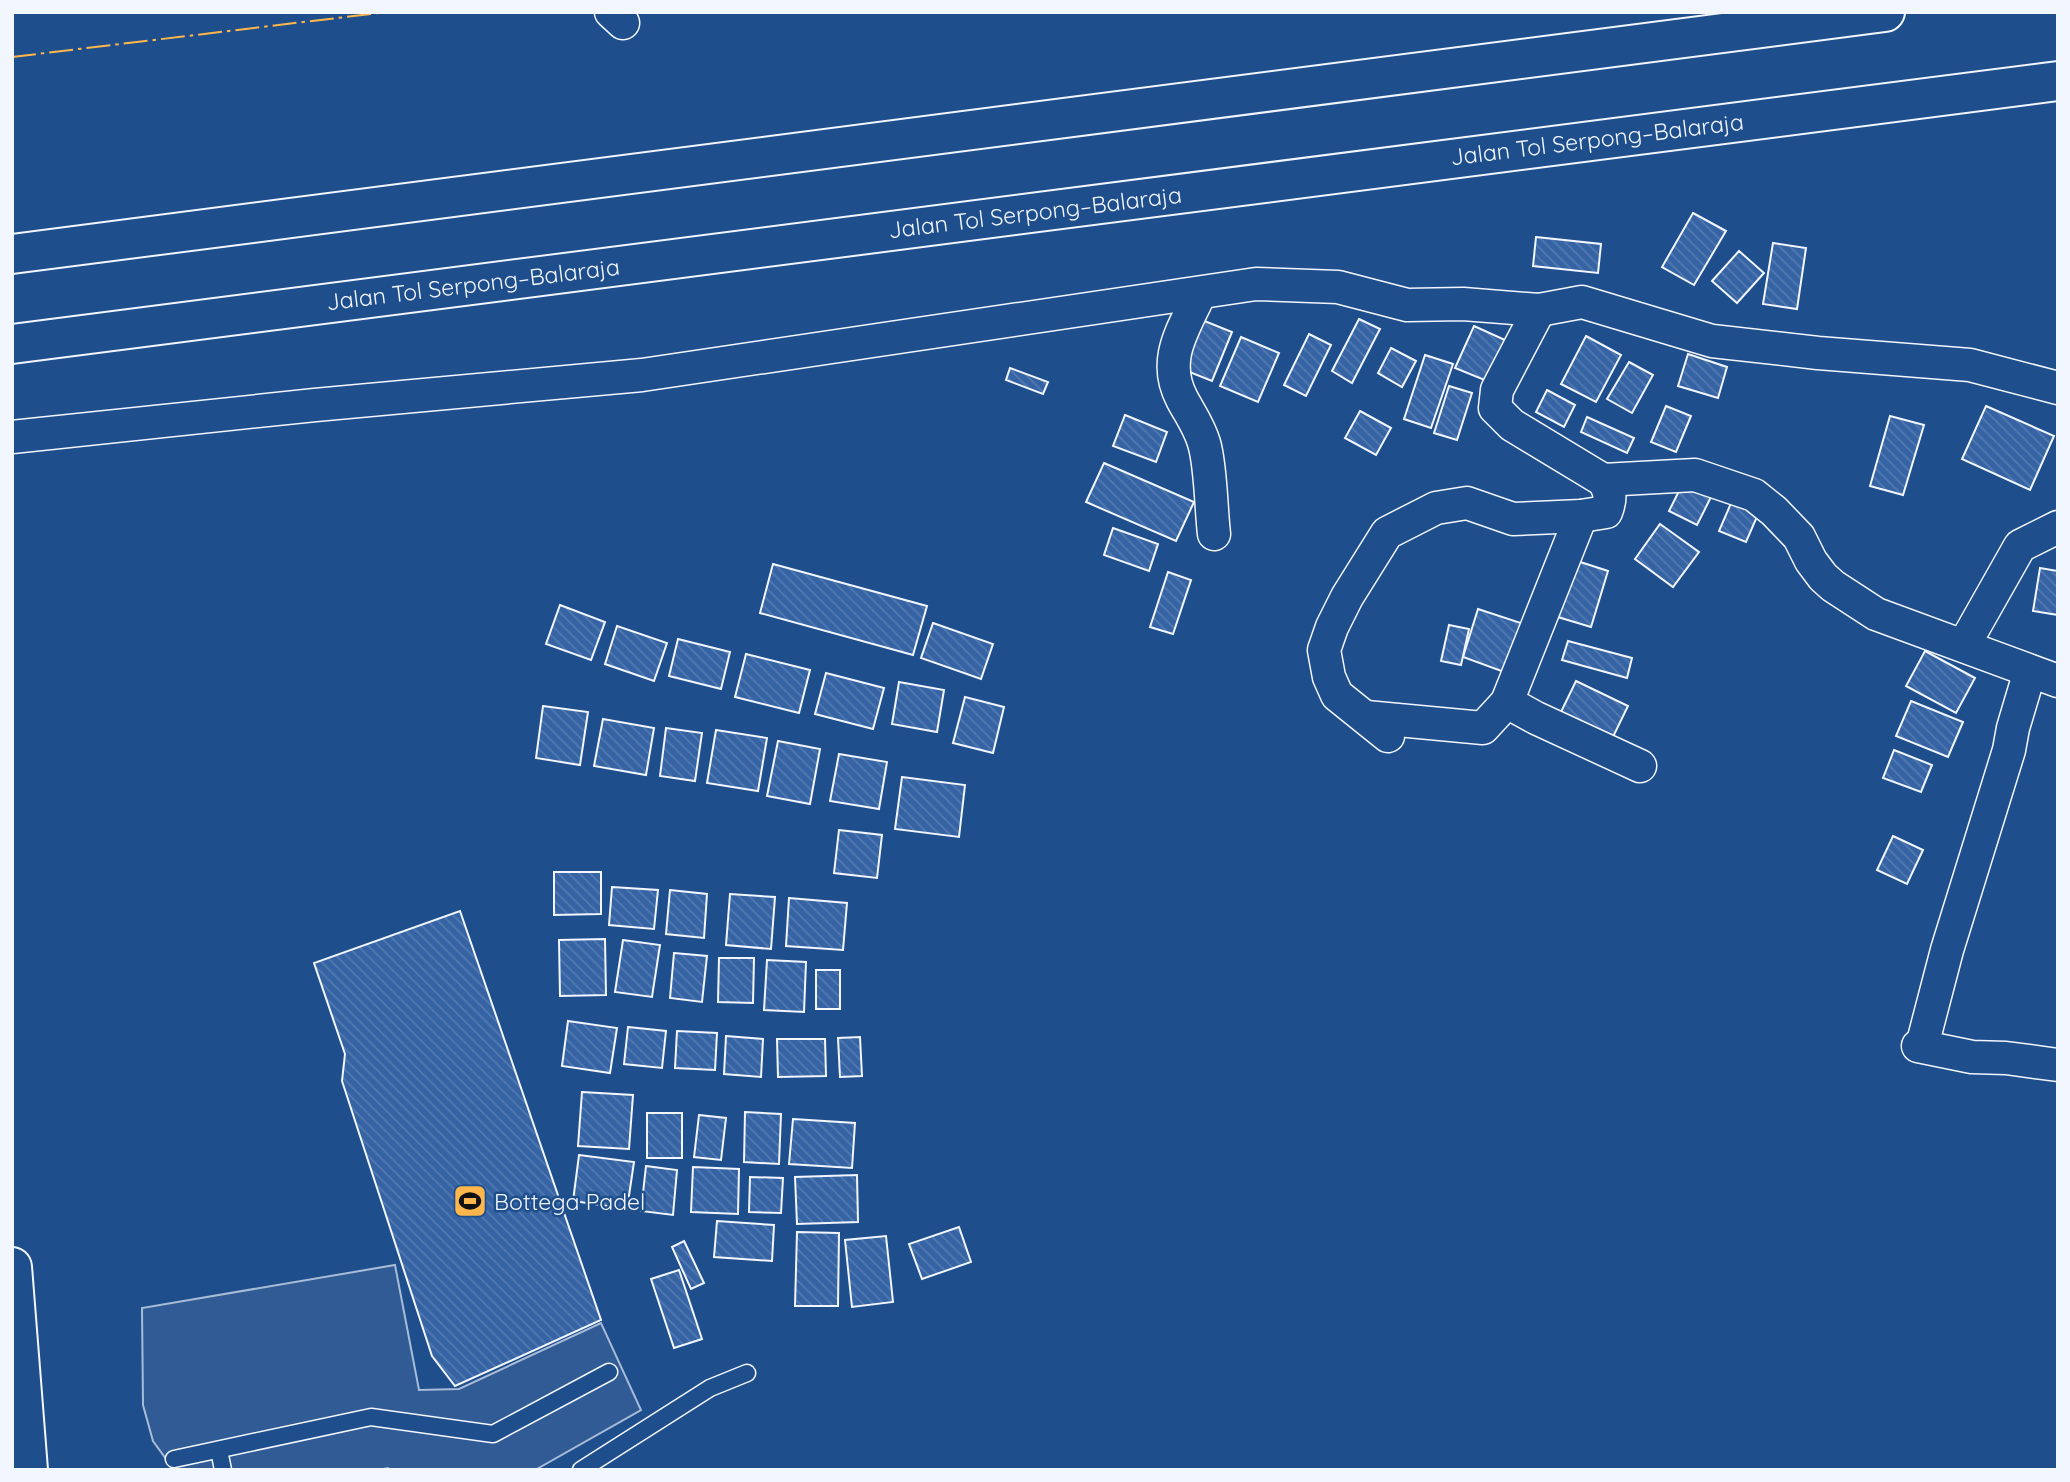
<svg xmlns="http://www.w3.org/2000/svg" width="2070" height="1482" viewBox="0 0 2070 1482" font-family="Quicksand,sans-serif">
	<defs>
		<pattern id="building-back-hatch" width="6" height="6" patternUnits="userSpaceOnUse" patternTransform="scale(1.75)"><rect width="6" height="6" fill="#3563a3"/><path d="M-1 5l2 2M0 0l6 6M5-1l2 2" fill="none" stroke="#537ab1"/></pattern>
	</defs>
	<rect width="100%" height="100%" fill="#1f4e8c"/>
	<polygon fill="#305b95" stroke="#a8bbd7" stroke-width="2" points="395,1265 419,1390 459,1389 601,1323 641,1410 535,1470 391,1470 388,1468 378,1470 174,1470 153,1441 143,1405 142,1308"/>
	<g fill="url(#building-back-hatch)" stroke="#f2f6ff" stroke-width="2">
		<polygon points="1693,213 1726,231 1694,285 1662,267"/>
		<polygon points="1536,237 1601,244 1598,273 1533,266"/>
		<polygon points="1773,243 1806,248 1797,309 1763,304"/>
		<polygon points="1739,251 1764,273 1737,303 1712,281"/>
		<polygon points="1359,319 1380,329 1352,383 1332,371"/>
		<polygon points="1202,320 1232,332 1212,381 1182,369"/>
		<polygon points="1474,326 1505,340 1487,381 1455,368"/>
		<polygon points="1309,334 1331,345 1306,396 1284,385"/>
		<polygon points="1586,336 1621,355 1596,402 1561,384"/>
		<polygon points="1241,337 1279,353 1258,402 1220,386"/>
		<polygon points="1391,348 1416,361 1402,387 1378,373"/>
		<polygon points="1688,354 1727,367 1718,398 1678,386"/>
		<polygon points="1425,355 1453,364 1431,428 1404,419"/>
		<polygon points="1629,362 1653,375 1632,413 1607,399"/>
		<polygon points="1010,368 1048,382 1043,394 1006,380"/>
		<polygon points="1449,386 1472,393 1457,440 1434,433"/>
		<polygon points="1547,390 1575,405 1564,427 1536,412"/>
		<polygon points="1666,406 1691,416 1676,452 1651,442"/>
		<polygon points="1986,406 2054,436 2030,490 1962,459"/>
		<polygon points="1360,411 1391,428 1376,455 1345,438"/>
		<polygon points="1125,415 1167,432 1156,462 1113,446"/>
		<polygon points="1890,416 1924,425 1903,495 1870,486"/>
		<polygon points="1587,417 1634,438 1627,453 1581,432"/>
		<polygon points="1104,463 1194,502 1176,541 1086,502"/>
		<polygon points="1684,481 1712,495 1697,525 1669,511"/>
		<polygon points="1735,494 1762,505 1746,542 1719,531"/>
		<polygon points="1660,524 1699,552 1673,587 1635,559"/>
		<polygon points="1113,528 1158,544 1149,571 1104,555"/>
		<polygon points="1568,558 1608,571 1591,627 1551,615"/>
		<polygon points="773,564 927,606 913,655 760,613"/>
		<polygon points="2040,568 2058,571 2058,615 2033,611"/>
		<polygon points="1168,572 1191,580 1173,634 1150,627"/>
		<polygon points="560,605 605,622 591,660 546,644"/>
		<polygon points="1478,609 1533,627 1515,676 1463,657"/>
		<polygon points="933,623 993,644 981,679 921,658"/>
		<polygon points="1449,625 1469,629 1461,665 1441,661"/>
		<polygon points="617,626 667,643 654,681 605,664"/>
		<polygon points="678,639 730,652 721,689 669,676"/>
		<polygon points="1568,641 1632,658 1627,678 1562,660"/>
		<polygon points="1925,651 1975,678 1956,713 1906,686"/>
		<polygon points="746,654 810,670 799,713 735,697"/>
		<polygon points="826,673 884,688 873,729 815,714"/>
		<polygon points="1576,681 1628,706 1610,743 1558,718"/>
		<polygon points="899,682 944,690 937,732 892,724"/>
		<polygon points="965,697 1004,707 993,753 953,743"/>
		<polygon points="1911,701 1963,722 1948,757 1896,736"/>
		<polygon points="543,706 588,712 580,765 536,758"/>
		<polygon points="603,719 654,728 646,775 594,766"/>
		<polygon points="666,728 702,733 695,781 660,776"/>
		<polygon points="716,730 767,738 758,791 707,783"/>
		<polygon points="778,741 820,749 810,804 767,796"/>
		<polygon points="1894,750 1932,765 1921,792 1883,778"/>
		<polygon points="839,754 887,762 879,809 830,801"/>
		<polygon points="902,777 965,785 959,837 895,829"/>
		<polygon points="839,830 882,835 877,878 834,873"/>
		<polygon points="1893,836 1923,850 1907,884 1877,870"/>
		<polygon points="554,872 601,872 601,914 554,915"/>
		<polygon points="612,887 658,890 654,929 609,925"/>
		<polygon points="670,890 707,894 704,938 666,934"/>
		<polygon points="730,894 775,897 771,949 726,945"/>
		<polygon points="789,898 847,903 843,950 786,946"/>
		<polygon points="460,911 601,1320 455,1386 432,1356 342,1081 345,1054 314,963"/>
		<polygon points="605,939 606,995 560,996 559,940"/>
		<polygon points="623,940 660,945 652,997 615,992"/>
		<polygon points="674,953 707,956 702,1002 670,998"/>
		<polygon points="719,958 754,958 753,1003 718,1002"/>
		<polygon points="767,960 806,962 804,1012 764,1010"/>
		<rect x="816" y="970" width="24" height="39"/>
		<polygon points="568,1021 617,1028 610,1073 562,1066"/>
		<polygon points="628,1027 666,1031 662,1068 624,1064"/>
		<polygon points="677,1031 717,1033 715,1070 675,1068"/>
		<polygon points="726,1036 763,1039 761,1077 724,1074"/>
		<polygon points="860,1037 862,1076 840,1077 838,1038"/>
		<polygon points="777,1039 825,1039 826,1076 778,1077"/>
		<polygon points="582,1092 633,1095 629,1149 578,1146"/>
		<polygon points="745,1112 781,1114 779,1164 744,1162"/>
		<rect x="647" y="1113" width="35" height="45"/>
		<polygon points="699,1115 726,1118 721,1160 694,1157"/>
		<polygon points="793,1119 855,1123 852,1168 789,1164"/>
		<polygon points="579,1155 634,1162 627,1209 573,1201"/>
		<polygon points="646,1166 677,1170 673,1215 641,1211"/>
		<polygon points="693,1167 739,1169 738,1214 691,1212"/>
		<polygon points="857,1175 858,1222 797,1224 795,1177"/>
		<polygon points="750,1177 783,1178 781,1213 749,1212"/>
		<polygon points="717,1221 774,1225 772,1261 714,1257"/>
		<polygon points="959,1227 971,1262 922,1279 909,1244"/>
		<polygon points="797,1232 839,1233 838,1306 795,1306"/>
		<polygon points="886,1236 893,1302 852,1307 845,1240"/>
		<polygon points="684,1241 704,1283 691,1289 672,1247"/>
		<polygon points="679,1270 702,1339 674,1348 651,1279"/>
	</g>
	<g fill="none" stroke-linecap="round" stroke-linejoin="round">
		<defs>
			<g id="lane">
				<polyline points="219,1450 223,1470"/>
				<polyline points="174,1459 371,1417 493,1434 609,1372"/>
				<polyline points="581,1470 710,1388 747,1373"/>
			</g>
			<g id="street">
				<polyline points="611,12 623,23"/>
				<path d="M1200,293C1184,329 1161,359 1182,399C1190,414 1199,426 1204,443C1211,466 1211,509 1214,534"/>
				<polyline points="12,437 315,405 642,375 1256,284 1338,287 1407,305 1463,304 1539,310 1582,302 1712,341 1818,353 1970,365 2058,388"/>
				<polyline points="1603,480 1695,475 1754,495 1774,511 1799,537 1811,561 1823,577 1833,586 1876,614 2058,681"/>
				<polyline points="1964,645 2020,546 2058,527"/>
				<polyline points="2030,671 2013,728 2009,750 1947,950 1923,1042 1918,1046 1972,1057 2006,1058 2058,1065"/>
				<polyline points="1507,702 1581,516"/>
				<polyline points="1366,717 1483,728 1507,702 1536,718 1640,766"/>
				<path d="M1388,736L1337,695L1329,677L1324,650L1332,627L1347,597L1387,533L1436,508L1467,503L1513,519L1581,516L1606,512C1611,499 1611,492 1603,480L1512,425L1495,408L1497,390L1539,310"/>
			</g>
			<polyline id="secondary" points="12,1267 28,1470"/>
			<g id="highway">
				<polyline points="12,254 1885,12"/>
				<polyline points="12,344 2058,81"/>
			</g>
		</defs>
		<use href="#lane" stroke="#f2f6ff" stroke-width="19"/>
		<use href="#street" stroke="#f2f6ff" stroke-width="35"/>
		<use href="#secondary" stroke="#f2f6ff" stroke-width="42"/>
		<use href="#highway" stroke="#f2f6ff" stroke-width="42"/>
		<use href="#lane" stroke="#1f4e8c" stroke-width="16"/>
		<use href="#street" stroke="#1f4e8c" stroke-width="32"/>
		<use href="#secondary" stroke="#1f4e8c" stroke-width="38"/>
		<use href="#highway" stroke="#1f4e8c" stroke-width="38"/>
		<polyline stroke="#ffb74d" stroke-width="2" stroke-dasharray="24 5 3.5 5" stroke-linecap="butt" points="12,57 387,12"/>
	</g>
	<defs>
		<symbol id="stadium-square" viewBox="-11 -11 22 22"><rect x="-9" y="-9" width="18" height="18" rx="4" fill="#ffb74d" stroke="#1f4e8c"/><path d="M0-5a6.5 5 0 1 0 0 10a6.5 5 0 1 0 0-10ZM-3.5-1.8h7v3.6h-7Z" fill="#111"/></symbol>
	</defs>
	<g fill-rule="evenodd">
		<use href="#stadium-square" x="451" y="1182" width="38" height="38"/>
	</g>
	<g text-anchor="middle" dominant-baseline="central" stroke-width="5" stroke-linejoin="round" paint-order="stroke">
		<g font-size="23" fill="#f2f6ff" stroke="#1f4e8c">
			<text transform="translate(1597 139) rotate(-7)">Jalan Tol Serpong–Balaraja</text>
			<text transform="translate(1035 212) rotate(-7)">Jalan Tol Serpong–Balaraja</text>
			<text transform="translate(473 284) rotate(-7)">Jalan Tol Serpong–Balaraja</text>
		</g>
		<g font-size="23" fill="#f2f6ff" stroke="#1f4e8c" text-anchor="start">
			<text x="494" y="1201">Bottega Padel</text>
		</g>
	</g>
	<rect width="2070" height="1482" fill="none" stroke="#f2f6ff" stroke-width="28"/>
</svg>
